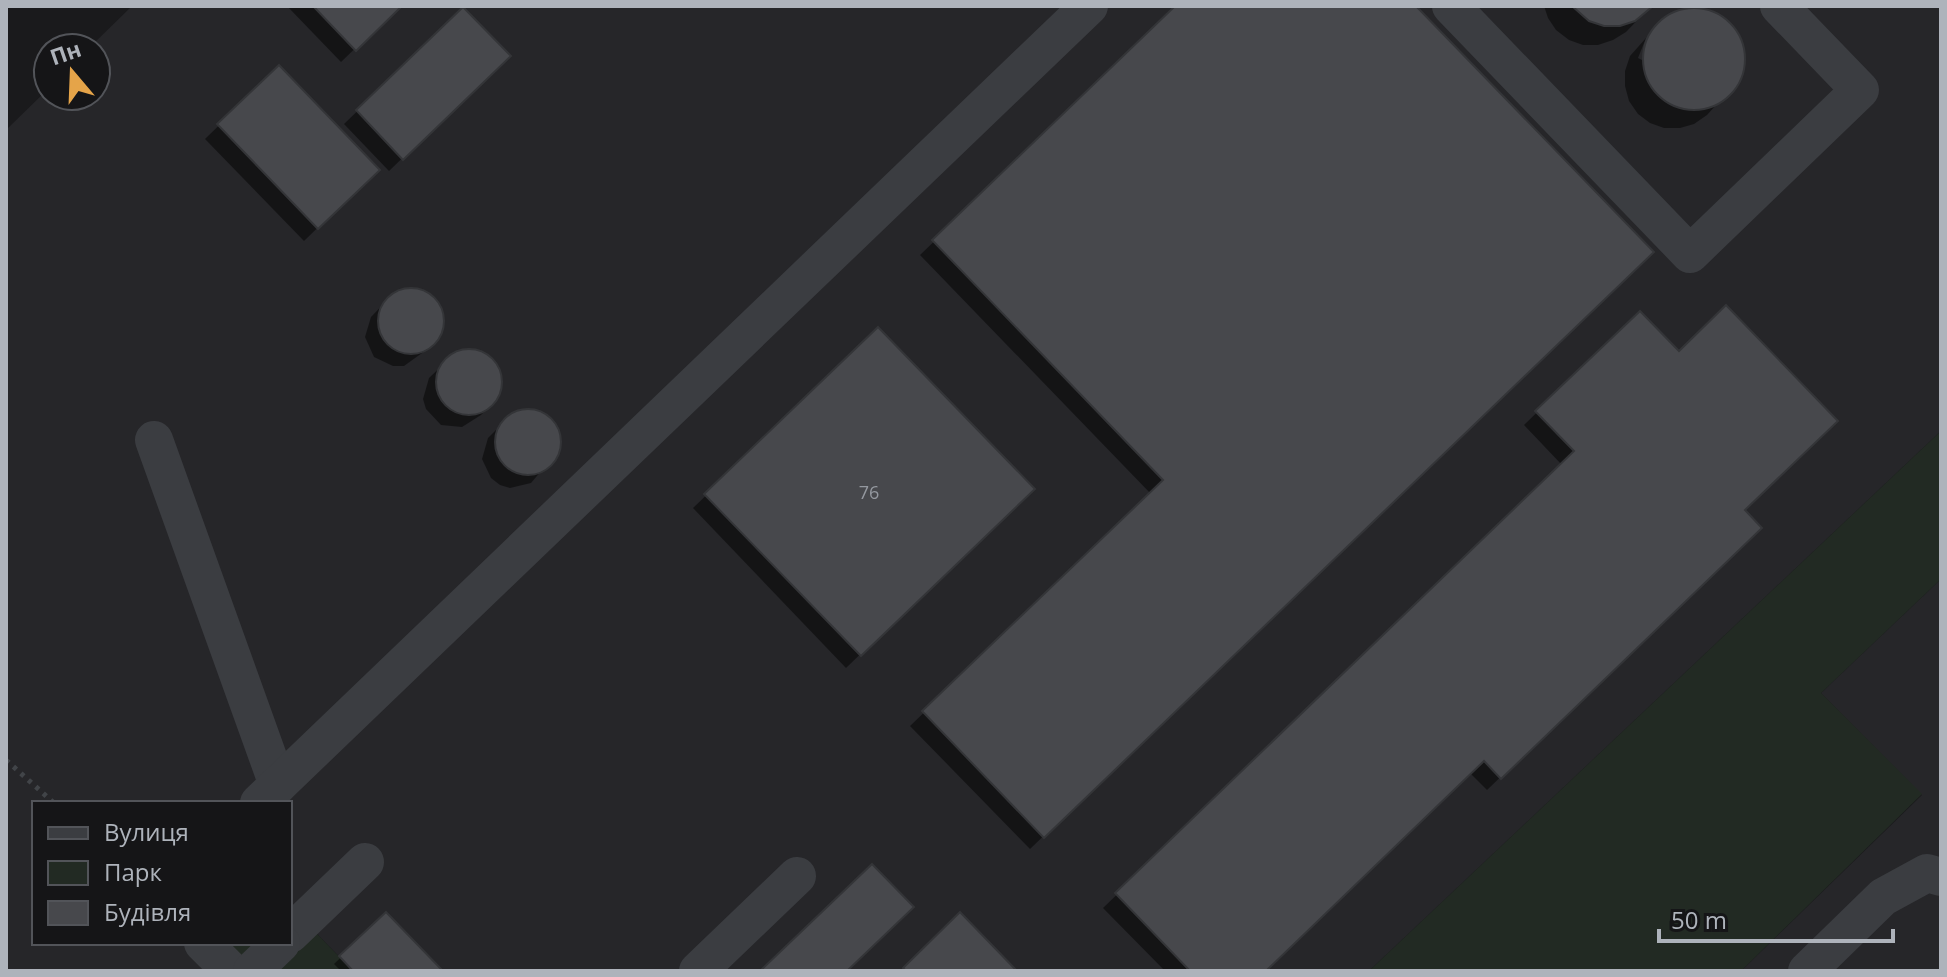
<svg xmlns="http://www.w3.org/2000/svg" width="1947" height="977" viewBox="0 0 1947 977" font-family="'Open Sans',sans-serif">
	<rect width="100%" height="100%" fill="#1a1a1c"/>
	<g fill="#262629">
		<polygon points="132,6 1940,6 1941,431 1369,971 353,971 290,906 290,803 34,803 34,943 208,943 223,971 6,971 6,130 48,89 48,96 96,96 96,48 89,48"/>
		<polygon points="1941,579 1941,971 1741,971 1922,795 1821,693"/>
	</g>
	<g fill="#222a23">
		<polygon points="1941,431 1941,579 1821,693 1922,794 1741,971 1369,971"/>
		<polygon points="290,906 353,971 223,971 208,943 290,943"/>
	</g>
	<g fill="#0007">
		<polygon points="287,6 399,6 341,62"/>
		<polygon points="1178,6 1414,6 1651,252 1030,849 910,726 1151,494 920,255"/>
		<polygon points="1544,6 1651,6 1626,32 1613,40 1598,45 1583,45 1569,40 1556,30 1548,18"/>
		<polygon points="463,9 508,56 389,171 344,124"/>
		<polygon points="1687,10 1702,10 1717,15 1729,25 1738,37 1743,52 1742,67 1737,82 1707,115 1694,124 1680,128 1664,128 1650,123 1638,114 1629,101 1625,86 1625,71 1630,56 1646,38 1638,58 1642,60 1650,33 1660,24 1673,15"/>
		<polygon points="278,68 377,170 304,241 205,139"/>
		<polygon points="414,289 434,299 442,319 436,340 422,353 404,366 393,366 374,357 365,337 371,317 393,294"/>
		<polygon points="1639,313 1743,510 1760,528 1487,790 1470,773 1263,971 1165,971 1103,908 1562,465 1524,425"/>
		<polygon points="878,330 1032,489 846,668 693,508"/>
		<polygon points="473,350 483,353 498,369 501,380 495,401 481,415 462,427 441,425 426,409 423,399 429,378 452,356"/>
		<polygon points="531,411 551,421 557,430 558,451 531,483 510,488 500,485 491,478 482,459 488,438 502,424 521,412"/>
		<polygon points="385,915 440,971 341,971 334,964"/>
	</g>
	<g fill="#47484c" stroke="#343538" stroke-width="2">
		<polygon points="313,6 402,6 356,51"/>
		<polygon points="1175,6 1416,6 1654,252 1044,838 922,711 1163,480 932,240"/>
		<polygon points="1572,6 1653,6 1635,21 1620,26 1604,26 1589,21"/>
		<polygon points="463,7 511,56 403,160 356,110"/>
		<circle cx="1694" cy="59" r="51"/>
		<polygon points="279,65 380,170 318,229 217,124"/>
		<circle cx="411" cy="321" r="33"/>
		<polygon points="1726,305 1838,421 1745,510 1762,528 1501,779 1484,761 1266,971 1190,971 1115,893 1574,451 1535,411 1640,311 1679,351"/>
		<polygon points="878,327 1035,489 861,656 704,494"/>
		<circle cx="469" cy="382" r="33"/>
		<circle cx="528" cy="442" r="33"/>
		<polygon points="872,864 914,907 847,971 760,971"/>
		<polygon points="386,912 443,971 353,971 339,956"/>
		<polygon points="960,912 1017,971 906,971 903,968"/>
	</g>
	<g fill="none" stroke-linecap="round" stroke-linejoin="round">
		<polyline stroke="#414448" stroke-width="5" stroke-dasharray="4 6" stroke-linecap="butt" points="6,760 54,803"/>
		<g stroke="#3b3d41" stroke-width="38">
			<polyline points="1451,6 1690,254 1860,90 1779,6"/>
			<polyline points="154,440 278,785"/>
			<polyline points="259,803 1089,6"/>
			<polyline points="290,934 365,862"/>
			<polyline points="203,943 231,971"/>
			<polyline points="252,971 281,943"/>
			<polyline points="698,971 797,876"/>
			<polyline points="1807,971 1883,897 1927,873 1941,877"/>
		</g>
	</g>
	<g text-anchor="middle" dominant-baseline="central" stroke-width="7" stroke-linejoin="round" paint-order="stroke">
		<g font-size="18" fill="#94989f">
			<text x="869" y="492">76</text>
		</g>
	</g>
	<rect width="1947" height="977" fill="none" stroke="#aeb3bb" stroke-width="16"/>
	<rect x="32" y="801" width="260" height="144" fill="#151517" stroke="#525459" stroke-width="2"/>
	<rect x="48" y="827" width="40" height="12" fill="#3b3d41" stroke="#525459" stroke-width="2"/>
	<text x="104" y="841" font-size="24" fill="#aeb3bb">Вулиця</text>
	<rect x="48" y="861" width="40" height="24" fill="#222a23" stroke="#525459" stroke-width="2"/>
	<text x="104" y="881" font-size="24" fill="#aeb3bb">Парк</text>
	<rect x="48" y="901" width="40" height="24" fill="#47484c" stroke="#525459" stroke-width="2"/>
	<text x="104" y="921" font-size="24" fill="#aeb3bb">Будівля</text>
	<g transform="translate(72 72) rotate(341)"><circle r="38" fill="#151517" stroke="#525459" stroke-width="2"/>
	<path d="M0-6L14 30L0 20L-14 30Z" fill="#e5a449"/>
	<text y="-12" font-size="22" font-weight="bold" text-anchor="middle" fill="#aeb3bb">Пн</text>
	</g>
	<path d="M1659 929v12h234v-12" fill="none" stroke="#aeb3bb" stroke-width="4"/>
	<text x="1671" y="929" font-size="24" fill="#aeb3bb" stroke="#151517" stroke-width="6" paint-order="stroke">50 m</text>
</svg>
